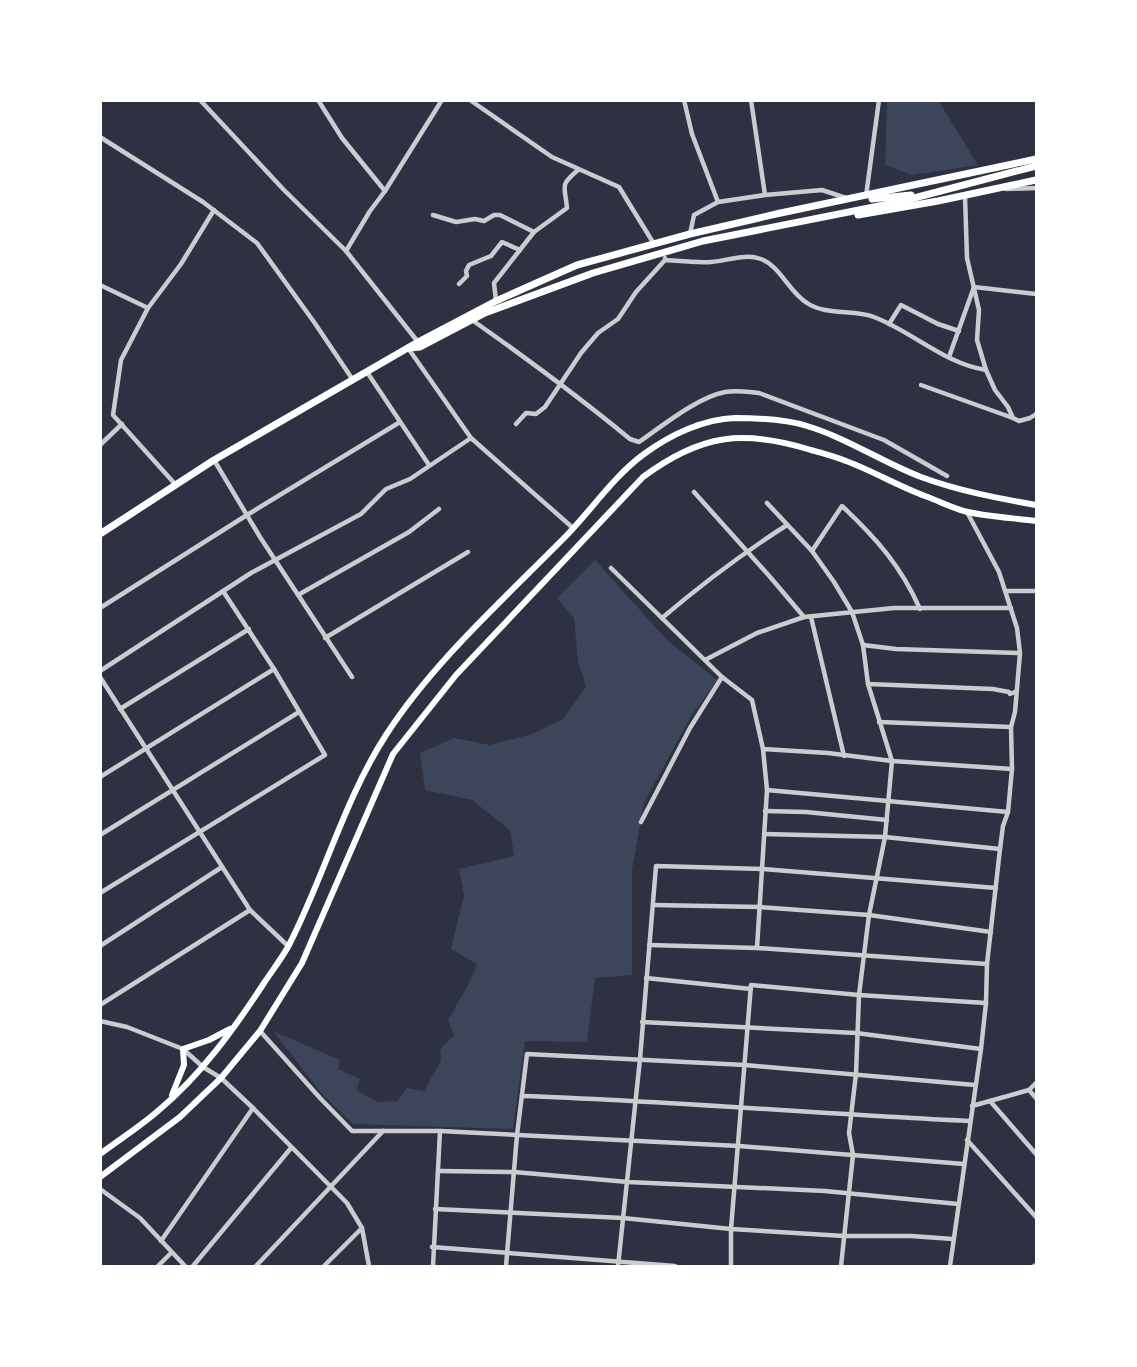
<svg xmlns="http://www.w3.org/2000/svg" width="1137" height="1367" viewBox="0 0 1137 1367" font-family="'Titillium Web',sans-serif">
	<rect width="100%" height="100%" fill="#2d3142"/>
	<g fill="#3c4559">
		<polygon points="938,100 978,165 912,175 885,165 887,101"/>
		<polygon points="595,560 667,640 717,680 690,718 644,803 632,870 632,975 595,978 587,1042 525,1041 513,1129 353,1124 322,1094 273,1031 340,1060 338,1069 360,1079 356,1090 377,1102 397,1101 407,1088 424,1091 441,1060 440,1050 454,1035 448,1020 468,985 477,964 451,949 464,895 459,869 514,856 510,830 472,800 425,790 420,753 454,738 489,745 532,734 563,719 586,687 578,661 574,618 557,598"/>
	</g>
	<g fill="none" stroke-linecap="round" stroke-linejoin="round">
		<g stroke="#caccd0" stroke-width="4.5">
			<polyline points="200,100 284,190 346,251 418,342"/>
			<polyline points="318,100 342,138 385,191"/>
			<polyline points="470,100 552,157 619,187 654,244"/>
			<polyline points="684,100 692,134 718,202"/>
			<polyline points="751,100 765,195"/>
			<polyline points="100,137 203,202 257,243 314,322 353,380"/>
			<polyline points="1006,189 1036,188"/>
			<polyline points="866,196 879,100"/>
			<polyline points="965,196 967,258 979,310 977,340 986,370 995,390 1008,407 1013,418 1019,421 1030,418 1036,414"/>
			<polyline points="433,215 456,222 475,219 484,221 494,215 500,215 534,232"/>
			<polyline points="690,234 694,215 718,202 765,195 822,190 846,198"/>
			<polyline points="346,251 370,211 385,191 442,100"/>
			<path d="M665,260C680,261 696,263 711,262C728,261 744,253 761,259C780,266 789,292 807,303C826,316 854,309 874,317C913,332 945,364 986,370"/>
			<polyline points="459,284 467,276 466,271 469,265 491,256 502,242 520,250"/>
			<polyline points="100,285 148,308"/>
			<path d="M496,301L494,283L534,232L567,208C565,185 559,186 578,170"/>
			<path d="M472,320C526,358 579,397 630,439L639,442C662,426 698,397 725,392C737,390 748,392 759,393L884,440L947,476"/>
			<polyline points="889,324 901,305 938,324 959,331"/>
			<polyline points="408,348 471,438 573,528"/>
			<polyline points="949,357 974,287 1036,294"/>
			<polyline points="367,372 429,465"/>
			<polyline points="921,385 1013,418"/>
			<polyline points="516,424 526,413 536,414 545,407 581,353 598,333 618,319 636,292 665,260 665,258"/>
			<polyline points="100,445 122,424"/>
			<polyline points="214,460 260,537 352,677"/>
			<polyline points="175,484 113,415 121,360 148,308 181,264 214,210"/>
			<polyline points="694,492 771,578 804,617"/>
			<polyline points="767,503 812,551 834,582 852,612 863,645 868,684 892,761 885,837 869,915 859,995 856,1074 849,1133 853,1155 841,1266"/>
			<path d="M812,551L842,506C876,538 901,566 920,609"/>
			<polyline points="611,568 722,677 752,700 763,749 767,790 757,948"/>
			<polyline points="1006,591 1036,591"/>
			<polyline points="298,595 409,532 439,509"/>
			<polyline points="100,608 247,515 400,422"/>
			<polyline points="811,617 844,756"/>
			<path d="M662,618C702,584 743,553 787,525"/>
			<polyline points="325,638 468,552"/>
			<polyline points="863,645 896,649 1020,653"/>
			<polyline points="705,660 757,633 804,617 894,608 1011,608"/>
			<polyline points="100,671 251,573 361,514 386,489 410,479 471,438"/>
			<polyline points="100,677 250,910 288,946"/>
			<polyline points="868,684 993,689 1009,692 1010,694 1015,692"/>
			<polyline points="120,709 249,629"/>
			<polyline points="879,722 1011,727"/>
			<polyline points="763,749 828,753 892,761 1012,769"/>
			<polyline points="100,777 274,669"/>
			<polyline points="767,790 1008,812"/>
			<polyline points="765,811 806,812 887,820"/>
			<polyline points="641,822 690,728 722,677"/>
			<polyline points="764,834 885,837 1000,849"/>
			<polyline points="100,835 299,712"/>
			<polyline points="100,893 325,755 274,669 223,591"/>
			<polyline points="654,905 760,907 869,915 991,932"/>
			<polyline points="649,945 757,948 987,964"/>
			<polyline points="100,946 222,867"/>
			<polyline points="646,978 751,989"/>
			<polyline points="100,1005 250,910"/>
			<polyline points="100,1021 127,1027 183,1049 203,1067 221,1078 253,1108 347,1203 362,1228 369,1266"/>
			<polyline points="642,1022 856,1033 981,1049"/>
			<polyline points="260,1031 320,1098 352,1131 440,1131 433,1266"/>
			<polyline points="1029,1090 1036,1098"/>
			<path d="M522,1096C671,1101 820,1114 969,1121"/>
			<polyline points="990,1101 1036,1154"/>
			<polyline points="972,1106 1029,1090 1036,1083"/>
			<polyline points="440,1131 739,1146 964,1164"/>
			<polyline points="967,1140 1036,1217"/>
			<polyline points="438,1171 514,1172 628,1182 825,1191 958,1204"/>
			<polyline points="100,1189 140,1218 185,1266"/>
			<polyline points="435,1209 623,1218 731,1229 844,1236 911,1236 953,1239"/>
			<polyline points="161,1241 253,1108"/>
			<polyline points="432,1247 675,1266"/>
			<polyline points="158,1266 171,1253"/>
			<polyline points="193,1266 291,1148"/>
			<polyline points="256,1266 383,1131"/>
			<polyline points="324,1266 362,1228"/>
			<polyline points="506,1266 517,1135 527,1054 745,1065 975,1085"/>
			<polyline points="618,1266 640,1059 656,866 763,869 996,888"/>
			<polyline points="731,1266 731,1229 751,985 859,995 986,1003"/>
			<polyline points="950,1266 981,1049 986,1003 987,964 1000,849 1003,826 1008,812 1012,769 1011,727 1015,712 1020,653 1017,628 999,572 967,512"/>
			<polyline points="1034,1266 1036,1265"/>
		</g>
		<g stroke="#fff" stroke-width="6">
			<polyline points="172,1095 184,1065 183,1049 209,1040 230,1029"/>
			<path d="M100,1154C120,1139 141,1126 159,1110C201,1075 234,1029 264,983C272,971 282,958 289,945C324,877 344,800 386,735C433,662 506,597 567,535C593,508 614,476 644,454C670,435 703,419 735,418C759,418 784,419 807,426C847,438 882,462 921,477C959,491 997,498 1036,505"/>
			<path d="M100,1177L180,1117L221,1078L260,1031L302,963L393,754L456,675L643,477C701,434 743,429 811,450C822,453 834,456 846,461C873,471 898,486 925,496C939,501 954,509 968,512C990,517 1014,518 1036,521"/>
		</g>
		<g stroke="#fff" stroke-width="7">
			<polyline points="872,199 911,195"/>
			<polyline points="858,215 938,201 1036,180"/>
			<polyline points="410,348 420,347 485,313 593,273 703,241 899,202 1036,166"/>
			<polyline points="100,534 214,460 418,342 496,301 577,265 690,234 776,214 1036,159"/>
		</g>
	</g>
	<rect width="1137" height="1367" fill="none" stroke="#ffffff" stroke-width="204"/>
</svg>
